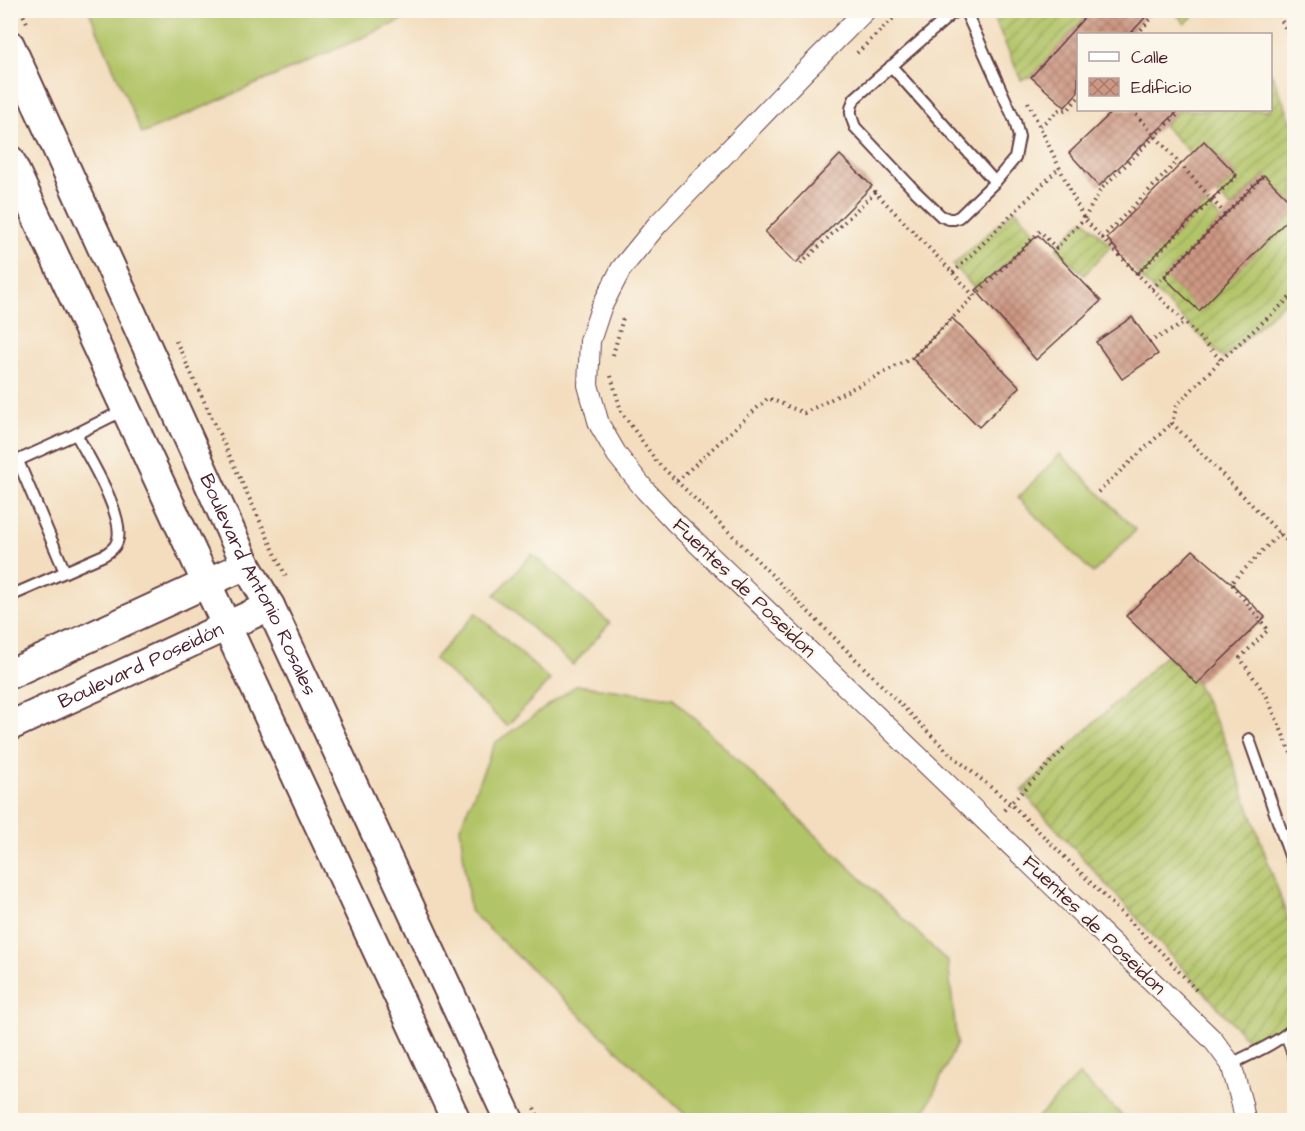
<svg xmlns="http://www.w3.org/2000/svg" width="1305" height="1131" viewBox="0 0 1305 1131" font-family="'Architects Daughter',sans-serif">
	<defs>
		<pattern id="garden-furrows" width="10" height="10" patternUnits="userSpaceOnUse" patternTransform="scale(1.5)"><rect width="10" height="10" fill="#b2c468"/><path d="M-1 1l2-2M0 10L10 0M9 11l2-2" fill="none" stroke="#939f56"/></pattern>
		<pattern id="building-cross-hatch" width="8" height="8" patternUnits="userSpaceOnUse" patternTransform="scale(1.5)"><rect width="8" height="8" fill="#cd9883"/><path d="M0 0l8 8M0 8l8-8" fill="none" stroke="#a87b6b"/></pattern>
	</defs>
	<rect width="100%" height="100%" fill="#fbf7ec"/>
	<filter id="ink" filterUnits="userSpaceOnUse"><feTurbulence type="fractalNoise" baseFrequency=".0167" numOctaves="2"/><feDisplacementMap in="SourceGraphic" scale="12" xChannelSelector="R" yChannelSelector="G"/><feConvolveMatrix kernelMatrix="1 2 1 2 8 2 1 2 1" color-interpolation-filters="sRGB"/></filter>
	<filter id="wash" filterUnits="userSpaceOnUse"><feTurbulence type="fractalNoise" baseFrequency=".008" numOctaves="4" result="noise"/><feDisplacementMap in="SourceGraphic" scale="24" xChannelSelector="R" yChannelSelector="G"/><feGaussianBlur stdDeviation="1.35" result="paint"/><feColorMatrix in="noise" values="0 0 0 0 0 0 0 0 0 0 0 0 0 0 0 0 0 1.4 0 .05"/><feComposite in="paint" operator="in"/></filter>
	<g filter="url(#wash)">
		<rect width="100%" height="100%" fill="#f3ddbe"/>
		<g fill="#b2c468" stroke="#7e724a" stroke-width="1.5">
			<polygon points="89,11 423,11 142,134"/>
			<polygon points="1060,454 1136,530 1093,573 1018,498"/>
			<polygon points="532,554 610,623 573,665 495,595"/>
			<polygon points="476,613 550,680 507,726 434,659"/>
			<polygon points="577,685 673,698 948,962 957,1043 921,1120 691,1120 470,911 460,827 495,743"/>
			<polygon points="1079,1075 1127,1120 1035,1120"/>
		</g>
		<g fill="url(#garden-furrows)" stroke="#7e724a" stroke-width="1.5">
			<polygon points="991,11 1091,11 1031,77 1021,80"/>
			<polygon points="1174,11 1198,11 1185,24"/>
			<polygon points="1271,72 1294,128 1294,205 1264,175 1231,208 1217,194 1237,175 1204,141 1191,154 1163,125 1179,110 1270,110"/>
			<polygon points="1206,204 1221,219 1199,310 1294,213 1294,293 1224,359 1137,274"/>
			<polygon points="1015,209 1038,235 976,290 953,265"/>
			<polygon points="1084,219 1111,246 1084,275 1056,248"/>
			<polygon points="1166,655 1197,684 1225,740 1294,936 1294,1018 1289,1027 1253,1046 1022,791"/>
		</g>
		<g id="blocks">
			<g fill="url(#building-cross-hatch)">
				<polygon points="1091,10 1152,10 1130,34 1078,34 1078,92 1065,107 1031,77"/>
				<polygon points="1114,110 1179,110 1099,186 1069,153"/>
				<polygon points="1204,141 1237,175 1206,204 1137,274 1107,238"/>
				<polygon points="840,155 872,186 796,263 765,232"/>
				<polygon points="1264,175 1294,205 1294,213 1199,311 1164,277"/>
				<polygon points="1038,235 1101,301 1036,360 976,290"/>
				<polygon points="1132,317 1158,354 1122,379 1096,342"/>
				<polygon points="952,318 1020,387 979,427 912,358"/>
				<polygon points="1193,550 1231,583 1265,617 1197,684 1126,616"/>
			</g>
		</g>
	</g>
	<g filter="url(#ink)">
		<use href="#blocks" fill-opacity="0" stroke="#633c41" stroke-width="1.5"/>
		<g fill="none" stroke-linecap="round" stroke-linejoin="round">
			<defs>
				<g id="lane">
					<path d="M956,10L855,98C849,110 850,114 855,127L915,191L941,216L949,219H954L959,217L995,182L1015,158L1019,137L1015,121L965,10"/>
					<polyline points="891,66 995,182"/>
					<polyline points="76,434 124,410"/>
					<polyline points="18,461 65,572"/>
					<path d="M10,464L76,434C88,456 127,519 117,542C115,548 109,552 104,555L10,596"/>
					<polyline points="1249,739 1294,867"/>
					<polyline points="1286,1035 1294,1057"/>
					<path d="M1231,1064C1253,1053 1275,1044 1294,1028"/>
				</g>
				<polyline id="street" points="866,10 805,71 657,225 621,269 601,308 590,341 588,385 599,424 617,455 645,490 675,522 1213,1040 1231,1064 1242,1104 1245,1120"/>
				<g id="secondary">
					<path id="s1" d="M10,45L246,565L270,606L509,1120"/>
					<polyline points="10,160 456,1120"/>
					<polyline points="10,674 246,565"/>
					<path id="s2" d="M10,726L270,606"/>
				</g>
			</defs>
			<use href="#lane" stroke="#633c41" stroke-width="14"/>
			<use href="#street" stroke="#633c41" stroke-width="22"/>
			<use href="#secondary" stroke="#633c41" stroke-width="32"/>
			<g stroke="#633c41" stroke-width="4" stroke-dasharray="1.5 4.5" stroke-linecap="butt">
				<polyline points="21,10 28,25"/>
				<polyline points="1277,10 1294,48"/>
				<polyline points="1137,34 1159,10"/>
				<polyline points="857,53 902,10"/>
				<polyline points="1028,102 1084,219 1221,360"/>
				<polyline points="1132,110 1225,214"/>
				<polyline points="1040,126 1059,110 1068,110 1078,98"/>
				<polyline points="1102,238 1178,161"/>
				<polyline points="801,264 875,192 953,273 1059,168"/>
				<polyline points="953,273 974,296"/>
				<polyline points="1137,274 1237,175"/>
				<polyline points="1152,289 1264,175"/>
				<polyline points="1294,294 1221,360 1177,405 1172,423 1294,548"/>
				<polyline points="176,341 287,579"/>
				<polyline points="1149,342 1185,323"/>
				<polyline points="613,355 623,318"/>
				<polyline points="611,376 621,411 656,461 725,528 948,752 1010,803 1164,955 1196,990"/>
				<polyline points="677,481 768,398 804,413 912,358 1040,231 1056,248 1084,219 1101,189 1182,110"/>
				<polyline points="1098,492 1172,423"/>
				<polyline points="1280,533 1231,583 1268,630 1240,658 1267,697 1294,760"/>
				<polyline points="1004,810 1064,749"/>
				<polyline points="534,1108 540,1120"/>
			</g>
			<use href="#lane" stroke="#fff" stroke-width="10"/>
			<use href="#street" stroke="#fff" stroke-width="20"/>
			<use href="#secondary" stroke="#fff" stroke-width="28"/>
		</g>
	</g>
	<g text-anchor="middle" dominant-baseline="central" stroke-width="4.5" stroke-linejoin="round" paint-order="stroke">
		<g font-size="20" fill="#4a1f2b" stroke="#fbf7ec">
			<text stroke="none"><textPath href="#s1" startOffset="594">Boulevard Antonio Rosales</textPath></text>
			<text transform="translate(744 588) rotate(44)">Fuentes de Poseidon</text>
			<text stroke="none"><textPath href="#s2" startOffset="144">Boulevard Poseidón</textPath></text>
			<text transform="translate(1094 925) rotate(44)">Fuentes de Poseidon</text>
		</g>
	</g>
	<rect width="1305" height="1131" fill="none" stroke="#fbf7ec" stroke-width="36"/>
	<rect x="1077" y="33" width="195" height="78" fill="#fbf7ec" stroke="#b4a19f" stroke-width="1.5"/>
	<rect x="1089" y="52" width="30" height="9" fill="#ffffff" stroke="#b4a19f" stroke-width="1.5"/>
	<text x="1131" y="63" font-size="18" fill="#4a1f2b">Calle</text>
	<rect x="1089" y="78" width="30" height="18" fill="url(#building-cross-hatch)" stroke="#b4a19f" stroke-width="1.5"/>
	<text x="1131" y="93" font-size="18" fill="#4a1f2b">Edificio</text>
</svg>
